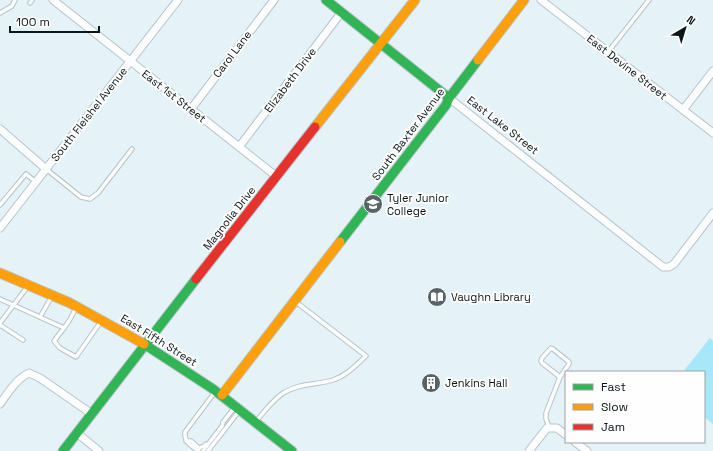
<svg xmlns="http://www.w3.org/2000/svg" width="713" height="451" viewBox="0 0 713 451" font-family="'Space Grotesk',sans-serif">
	<rect width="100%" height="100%" fill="#e5f2f7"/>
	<polygon fill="#a8e6f9" points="710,338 713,341 713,424 704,417 704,372 683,372"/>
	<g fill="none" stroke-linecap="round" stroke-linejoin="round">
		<defs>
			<g id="lane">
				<polyline points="30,3 32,0"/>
				<polyline points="0,13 12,6 15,0"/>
				<polyline points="608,52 649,0"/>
				<polyline points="46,169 81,197 90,199 98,193 132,149"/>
				<polyline points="0,205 26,174 36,182"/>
				<polyline points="0,299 64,328 69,321 76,308"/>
				<polyline points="40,317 52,296"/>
				<polyline points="0,323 28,286"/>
				<polyline points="0,325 23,340"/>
				<polyline points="64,328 54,341 60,348 76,357 102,320"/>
				<path d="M257,420C265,411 274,398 285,392C300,383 317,385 333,380C346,376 356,365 366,356L296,302"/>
				<polyline points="549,427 546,419 546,413 560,377 542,363 541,361 542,358 551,348 553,349 569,362 569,364 560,377"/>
				<polyline points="186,441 191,441 199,448 204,446 206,444"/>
				<path d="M199,451C191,446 184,442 185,432L215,392"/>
				<polyline points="203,451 222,426 223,422 235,407"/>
				<polyline points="208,451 239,411"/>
			</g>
			<g id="street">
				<polyline points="53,0 276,176"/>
				<polyline points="541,0 713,133"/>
				<polyline points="449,98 663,267 669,267 674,264 713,213"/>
				<polyline points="191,109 274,0"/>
				<polyline points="683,110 713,71"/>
				<polyline points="0,129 46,169"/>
				<polyline points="239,147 341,13"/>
				<polyline points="0,228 178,0"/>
				<path d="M0,404C8,393 16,379 29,373L40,378L92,414"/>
				<polyline points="77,433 99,451"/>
				<polyline points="575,442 587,451"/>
				<polyline points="529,451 547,428 557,428 566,435"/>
			</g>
			<g id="fast">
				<polyline points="326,0 449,98"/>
				<polyline points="340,242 446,105 449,98 478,60"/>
				<polyline points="144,344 213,389 292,451"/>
				<polyline points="63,451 196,279"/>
			</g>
			<g id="slow">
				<polyline points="478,60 524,0"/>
				<polyline points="315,127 415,0"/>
				<polyline points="0,273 70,303 144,344"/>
				<polyline points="222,395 340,242"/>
			</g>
			<polyline id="jam" points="196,279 315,127"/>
		</defs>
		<use href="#lane" stroke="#b8c4c8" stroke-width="5.5"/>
		<use href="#street" stroke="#b8c4c8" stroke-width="9"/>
		<use href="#fast" stroke="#b8c4c8" stroke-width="11"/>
		<use href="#slow" stroke="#b8c4c8" stroke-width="11"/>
		<use href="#jam" stroke="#b8c4c8" stroke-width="11"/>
		<use href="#lane" stroke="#fbfdfe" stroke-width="3.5"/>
		<use href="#street" stroke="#fbfdfe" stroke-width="7"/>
		<use href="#fast" stroke="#30b455" stroke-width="9"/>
		<use href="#slow" stroke="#ff9f0a" stroke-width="9"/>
		<use href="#jam" stroke="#e5322d" stroke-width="9"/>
	</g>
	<defs>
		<symbol id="university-disc" viewBox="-11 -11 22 22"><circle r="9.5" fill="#576367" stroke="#fefefe"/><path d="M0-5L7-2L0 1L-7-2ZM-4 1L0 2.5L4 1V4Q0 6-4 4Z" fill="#fff"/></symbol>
		<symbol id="library-disc" viewBox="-11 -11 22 22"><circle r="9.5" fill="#576367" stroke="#fefefe"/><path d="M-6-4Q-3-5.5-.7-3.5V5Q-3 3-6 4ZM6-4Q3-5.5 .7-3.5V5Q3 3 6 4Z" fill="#fff"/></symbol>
		<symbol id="building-disc" viewBox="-11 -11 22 22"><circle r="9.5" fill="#576367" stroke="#fefefe"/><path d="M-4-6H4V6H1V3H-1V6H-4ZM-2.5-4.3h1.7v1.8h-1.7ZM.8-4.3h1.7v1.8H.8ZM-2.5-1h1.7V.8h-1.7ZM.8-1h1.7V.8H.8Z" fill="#fff"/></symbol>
	</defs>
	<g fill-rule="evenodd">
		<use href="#university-disc" x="362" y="193" width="22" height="22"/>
		<use href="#library-disc" x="426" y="286" width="22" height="22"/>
		<use href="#building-disc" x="420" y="372" width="22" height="22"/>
	</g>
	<g text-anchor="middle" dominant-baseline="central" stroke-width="4" stroke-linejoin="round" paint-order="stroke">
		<g font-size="11" fill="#0b1619" stroke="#fefefe">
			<text transform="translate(232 54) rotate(-53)">Carol Lane</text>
			<text transform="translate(627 67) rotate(38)">East Devine Street</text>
			<text transform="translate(290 80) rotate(-53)">Elizabeth Drive</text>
			<text transform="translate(174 96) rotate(38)">East 1st Street</text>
			<text transform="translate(89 114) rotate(-52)">South Fleishel Avenue</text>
			<text transform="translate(503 125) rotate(38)">East Lake Street</text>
			<text transform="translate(408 134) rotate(-53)">South Baxter Avenue</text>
			<text transform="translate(229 218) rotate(-52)">Magnolia Drive</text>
			<text transform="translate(159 340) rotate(32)">East Fifth Street</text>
		</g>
		<g font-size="11" fill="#0b1619" stroke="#fefefe" text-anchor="start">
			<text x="387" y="198">Tyler Junior<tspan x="387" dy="13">College</tspan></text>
			<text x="451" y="297">Vaughn Library</text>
			<text x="445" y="383">Jenkins Hall</text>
		</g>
	</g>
	<rect x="565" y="371" width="140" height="72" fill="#fefefe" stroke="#9da1a2"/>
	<rect x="573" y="384" width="20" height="6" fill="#30b455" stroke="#9da1a2"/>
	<text x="601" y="391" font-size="12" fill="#0b1619">Fast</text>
	<rect x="573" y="404" width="20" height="6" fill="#ff9f0a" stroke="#9da1a2"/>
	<text x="601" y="411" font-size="12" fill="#0b1619">Slow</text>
	<rect x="573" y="424" width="20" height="6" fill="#e5322d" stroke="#9da1a2"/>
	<text x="601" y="431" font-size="12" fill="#0b1619">Jam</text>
	<g transform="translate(685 28) rotate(38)" stroke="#fefefe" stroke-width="3" paint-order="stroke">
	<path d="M0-3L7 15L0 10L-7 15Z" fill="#0b1619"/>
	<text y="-6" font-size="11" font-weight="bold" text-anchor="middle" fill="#0b1619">N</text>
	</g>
	<path d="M10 26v6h89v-6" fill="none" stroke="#0b1619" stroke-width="2"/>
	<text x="16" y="26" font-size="12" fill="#0b1619" stroke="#fefefe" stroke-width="3" paint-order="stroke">100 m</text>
</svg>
